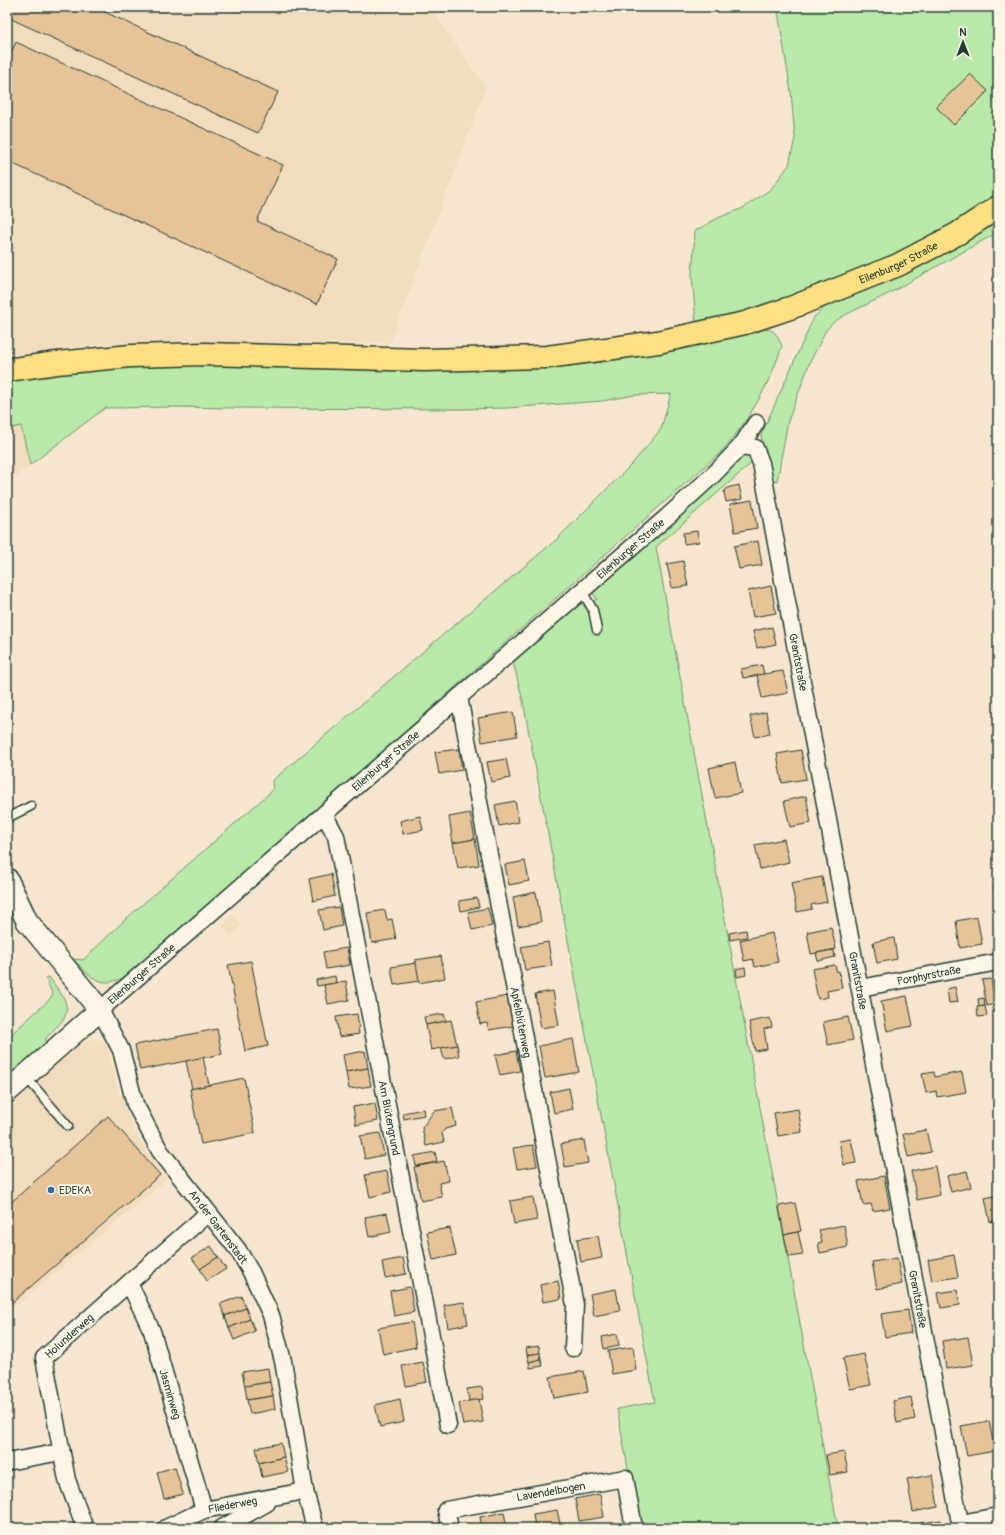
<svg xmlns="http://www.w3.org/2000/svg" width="1005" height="1535" viewBox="0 0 1005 1535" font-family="Pangolin,sans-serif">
	<rect width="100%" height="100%" fill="#f6e6ce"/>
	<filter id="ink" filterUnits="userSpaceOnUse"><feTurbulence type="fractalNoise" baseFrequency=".025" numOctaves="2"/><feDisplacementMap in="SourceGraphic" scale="8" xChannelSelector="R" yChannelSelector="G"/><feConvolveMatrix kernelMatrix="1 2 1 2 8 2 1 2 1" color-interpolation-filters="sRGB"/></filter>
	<g filter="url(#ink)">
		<g fill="#f2dcbe">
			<polygon points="7,7 430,7 486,88 390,343 102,343 7,357"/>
			<polygon points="21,426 30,465 7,484 7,429"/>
			<polygon points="233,915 242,926 230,936 222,925"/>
			<polygon points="91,1039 100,1040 107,1044 116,1083 134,1131 146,1151 167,1179 7,1313 7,1108 86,1040"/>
		</g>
		<g fill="#b8e9a9" stroke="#6c936e">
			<polygon points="798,7 998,7 998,197 973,214 874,267 753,313 696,324 692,275 695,231 718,218 743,208 771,189 789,165 795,138 791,92 778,12"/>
			<polygon points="998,218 998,232 888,294 847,314 835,321 826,330 810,362 788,421 777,481 773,480 763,449 761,435 814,317 826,306 864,290"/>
			<path d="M759,329C775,328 776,333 782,346C769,386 749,421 721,452L133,972C104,991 94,981 73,959L83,960L128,917L273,790L272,781L432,644L556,540L632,464L661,429L671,394L635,395L602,401L507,408L461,409L233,408L175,407L105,408L30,465L21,426L7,429V381L86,369L202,363L498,369L570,366L637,357Z"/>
			<polygon points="742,457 751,458 755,460 656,547 838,1528 639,1528 617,1409 655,1402 523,701 513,662 580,603 586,608 597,599 592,592"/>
			<polygon points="49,977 64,998 67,1009 64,1019 46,1038 44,1048 7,1080 7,1038 48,1001 53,995 46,979"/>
		</g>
		<g fill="#e7c498" stroke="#1f3d34">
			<polygon points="7,7 94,7 278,92 258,133 7,17"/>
			<polygon points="16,42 283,165 257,221 338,259 317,304 7,161 7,62"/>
			<polygon points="970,74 988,91 954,125 936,107"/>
			<polygon points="739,485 742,499 726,502 724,492 727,488"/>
			<polygon points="752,500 757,528 735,532 730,504"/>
			<polygon points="697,531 699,542 684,544 683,533"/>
			<polygon points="758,541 762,565 739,569 734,546"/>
			<polygon points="683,561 688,586 672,588 667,564"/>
			<polygon points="771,586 776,613 753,617 748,591"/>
			<polygon points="772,627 776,644 757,648 753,631"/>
			<polygon points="762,665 764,674 743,678 741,669"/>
			<polygon points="783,671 788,693 762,698 757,675"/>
			<polygon points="513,712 517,736 482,742 478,718"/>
			<polygon points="766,712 770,734 755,737 750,716"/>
			<polygon points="459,749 462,770 439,774 435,752"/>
			<polygon points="801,750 806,779 782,783 777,754"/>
			<polygon points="506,759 510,778 491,782 487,762"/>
			<polygon points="735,762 741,793 715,798 709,768"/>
			<polygon points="806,796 811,823 790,827 784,801"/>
			<polygon points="515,801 519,822 499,826 495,805"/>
			<polygon points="470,813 475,839 453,843 449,817"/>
			<polygon points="420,816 423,830 403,834 400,821"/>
			<polygon points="475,839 479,865 458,868 453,843"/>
			<polygon points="784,839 789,862 760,869 755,845"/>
			<polygon points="525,861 529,881 509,885 505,865"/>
			<polygon points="331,874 335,896 313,901 309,879"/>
			<polygon points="822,877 827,902 811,905 812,909 797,912 791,883"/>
			<polygon points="998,886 998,908 997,908 993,887"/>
			<polygon points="536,892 541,922 518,926 513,897"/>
			<polygon points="477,898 479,907 461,911 459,901"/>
			<polygon points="339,907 342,926 323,930 319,910"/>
			<polygon points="488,908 492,926 472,930 468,912"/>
			<polygon points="385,910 387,920 392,919 396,939 372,943 367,913"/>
			<polygon points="977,917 982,944 960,948 956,921"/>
			<polygon points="831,927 836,949 811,954 807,932"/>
			<polygon points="746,930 747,937 730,940 729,933"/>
			<polygon points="772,933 778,962 755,967 753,959 744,961 740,940"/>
			<polygon points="894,938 897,959 877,963 873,942"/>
			<polygon points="548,942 552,966 525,970 521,947"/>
			<polygon points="347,948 350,965 326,969 323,952"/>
			<polygon points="834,950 835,957 818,961 816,953"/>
			<polygon points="441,956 445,978 419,983 415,960"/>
			<polygon points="251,961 268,1046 245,1051 228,965"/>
			<polygon points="416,963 419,981 394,985 391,967"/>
			<polygon points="835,965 837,972 839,971 842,988 827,991 828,997 818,999 812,969"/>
			<polygon points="745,967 746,975 737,977 736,969"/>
			<polygon points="335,976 336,983 317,986 316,980"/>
			<polygon points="991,979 995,1004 987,1006 982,980"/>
			<polygon points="346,981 349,1000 328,1004 324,985"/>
			<polygon points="955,987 958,1002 949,1003 947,989"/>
			<polygon points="553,991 559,1025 541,1028 535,994"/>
			<polygon points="507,996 513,1026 489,1030 487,1023 480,1024 476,1002"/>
			<polygon points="907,996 913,1026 887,1031 881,1001"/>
			<polygon points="984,998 985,1006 979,1007 978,999"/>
			<polygon points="985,1006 987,1016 978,1017 977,1007"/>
			<polygon points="357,1014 359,1027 358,1027 359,1034 339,1037 336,1017"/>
			<polygon points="444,1014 446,1021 426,1025 424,1017"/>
			<polygon points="848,1017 853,1040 828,1045 823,1022"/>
			<polygon points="770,1018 772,1027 764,1029 767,1049 755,1051 749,1022"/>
			<polygon points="451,1020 457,1045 431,1050 426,1025"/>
			<polygon points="217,1029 222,1054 140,1070 135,1045"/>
			<polygon points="573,1039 579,1072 545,1078 539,1046"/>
			<polygon points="457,1045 459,1056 444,1059 441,1048"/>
			<polygon points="365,1051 368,1068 346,1072 343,1055"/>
			<polygon points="516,1051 520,1071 500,1075 495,1055"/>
			<polygon points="203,1057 209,1085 192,1089 186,1061"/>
			<polygon points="368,1068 371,1086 349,1089 346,1072"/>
			<polygon points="934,1072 935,1077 962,1072 966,1092 937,1097 936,1091 926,1093 922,1074"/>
			<polygon points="244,1078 255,1133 201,1144 190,1089"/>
			<polygon points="569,1088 573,1109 554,1113 550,1092"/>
			<polygon points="375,1103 378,1121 356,1125 353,1107"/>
			<polygon points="452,1108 456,1126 445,1129 442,1133 444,1142 426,1146 422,1128 434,1111"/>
			<polygon points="423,1109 424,1115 404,1119 403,1113"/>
			<polygon points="798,1109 802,1132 778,1136 774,1113"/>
			<polygon points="108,1116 160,1175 7,1307 7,1206"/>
			<polygon points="926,1130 931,1152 908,1157 903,1134"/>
			<polygon points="380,1133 384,1155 365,1159 360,1136"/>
			<polygon points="851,1139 856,1163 844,1165 839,1141"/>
			<polygon points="584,1140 588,1163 565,1167 561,1144"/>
			<polygon points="533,1145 537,1166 517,1169 513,1148"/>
			<polygon points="435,1152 437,1162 416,1166 414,1156"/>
			<polygon points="444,1161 449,1181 439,1183 442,1197 421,1201 414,1167"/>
			<polygon points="935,1166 940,1195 917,1200 911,1171"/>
			<polygon points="387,1171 391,1192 370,1197 365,1175"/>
			<polygon points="967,1171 971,1187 951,1192 947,1176"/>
			<polygon points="884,1176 890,1208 873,1211 871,1204 863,1205 858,1181"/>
			<polygon points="998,1195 998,1220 990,1222 985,1198"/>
			<polygon points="533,1197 537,1220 514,1224 510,1201"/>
			<polygon points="795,1203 801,1231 784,1235 779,1206"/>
			<polygon points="387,1213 391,1232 369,1237 365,1217"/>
			<polygon points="844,1225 848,1247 820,1253 818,1243 822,1242 819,1230"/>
			<polygon points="450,1228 456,1255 433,1260 427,1232"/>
			<polygon points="798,1232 803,1255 789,1257 784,1235"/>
			<polygon points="598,1236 602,1258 581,1262 577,1239"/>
			<polygon points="211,1246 218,1257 200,1269 192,1258"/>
			<polygon points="954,1255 958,1277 932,1281 928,1260"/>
			<polygon points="218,1257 226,1269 207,1281 200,1269"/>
			<polygon points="403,1258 406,1274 385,1278 382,1262"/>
			<polygon points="897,1258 902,1284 877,1289 872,1262"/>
			<polygon points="558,1281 561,1299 543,1302 540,1285"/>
			<polygon points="410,1287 414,1312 394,1316 390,1291"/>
			<polygon points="616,1289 620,1311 594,1316 590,1294"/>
			<polygon points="957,1290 960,1305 941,1308 938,1293"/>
			<polygon points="241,1296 246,1308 225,1316 220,1304"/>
			<polygon points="464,1302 468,1324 448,1328 444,1305"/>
			<polygon points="246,1308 250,1319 229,1328 225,1316"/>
			<polygon points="908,1310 911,1333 885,1337 881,1314"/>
			<polygon points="250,1319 255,1331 234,1340 229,1328"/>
			<polygon points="412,1322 416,1347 383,1354 378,1328"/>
			<polygon points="617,1334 619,1346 604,1349 602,1337"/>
			<polygon points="968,1337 973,1365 946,1369 942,1341"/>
			<polygon points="539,1346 540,1353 527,1355 526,1348"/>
			<polygon points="633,1347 636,1370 612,1374 608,1351"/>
			<polygon points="540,1353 541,1359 529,1362 527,1355"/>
			<polygon points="864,1354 871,1385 850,1389 843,1358"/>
			<polygon points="541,1359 543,1366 530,1368 529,1362"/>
			<polygon points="423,1362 427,1382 406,1386 402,1366"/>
			<polygon points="268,1368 270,1382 245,1386 242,1372"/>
			<polygon points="584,1371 588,1392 554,1398 550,1377"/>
			<polygon points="270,1382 273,1396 247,1400 245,1386"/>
			<polygon points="482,1387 484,1399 469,1401 467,1389"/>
			<polygon points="273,1396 275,1409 250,1414 247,1400"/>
			<polygon points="911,1397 915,1419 897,1423 893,1401"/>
			<polygon points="400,1399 404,1422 380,1427 375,1405"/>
			<polygon points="479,1399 483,1422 463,1425 459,1403"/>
			<polygon points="989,1421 995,1451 967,1456 961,1426"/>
			<polygon points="281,1443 284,1457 259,1463 256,1448"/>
			<polygon points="844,1452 848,1472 830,1475 826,1455"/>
			<polygon points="284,1457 288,1472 262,1477 259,1463"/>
			<polygon points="175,1467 183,1494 164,1499 157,1472"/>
			<polygon points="933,1475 938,1507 913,1512 907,1479"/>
			<polygon points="600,1494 604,1517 579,1521 575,1499"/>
			<polygon points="557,1510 561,1528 535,1528 533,1514"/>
			<polygon points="504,1512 507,1528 482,1528 480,1517"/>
			<polygon points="941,1520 942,1528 917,1528 916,1524"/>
		</g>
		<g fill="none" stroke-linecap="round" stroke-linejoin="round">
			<defs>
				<g id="service">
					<polyline points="582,591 593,610 597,630"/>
					<polyline points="7,818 31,806"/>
					<polyline points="26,1077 68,1126"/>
				</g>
				<g id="minor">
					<path id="s1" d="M741,446L755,448L761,463L961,1528"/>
					<path id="s2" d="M459,697L575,1305L573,1348"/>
					<path id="s3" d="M324,814L336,836L448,1425"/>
					<path id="s4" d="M860,988L998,962"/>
					<path id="s5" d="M129,1283L152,1331L204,1510"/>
					<polyline points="7,1462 61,1452"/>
					<polyline points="961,1523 998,1516"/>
					<path id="s6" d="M85,1528L67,1480L44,1358L208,1213"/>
					<path id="s7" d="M166,1528L204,1510L305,1491"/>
					<polyline points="222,1528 267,1503"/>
					<path id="s8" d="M315,1528L305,1491L283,1361L271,1315L251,1272L238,1250L160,1151L135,1104L121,1050L100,1010L324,814L667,517L714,474L741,446L756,423"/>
					<path id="s9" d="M450,1528L446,1510L625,1478L634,1528"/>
				</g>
				<polyline id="tertiary" points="7,879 27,921 100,1010 7,1092"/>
				<g id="primary">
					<path id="s10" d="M7,370L57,363L131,356L205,354L425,360L547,357L658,342L745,323L793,307L898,265L957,234L998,207"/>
				</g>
			</defs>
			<use href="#service" stroke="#1f3d34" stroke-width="11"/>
			<use href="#minor" stroke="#1f3d34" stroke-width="19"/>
			<use href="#tertiary" stroke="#1f3d34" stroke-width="24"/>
			<use href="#primary" stroke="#1f3d34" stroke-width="25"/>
			<use href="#service" stroke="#fcf5e5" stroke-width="8"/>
			<use href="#minor" stroke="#fcf5e5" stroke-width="16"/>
			<use href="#tertiary" stroke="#fcf5e5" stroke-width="21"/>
			<use href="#primary" stroke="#ffdf80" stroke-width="22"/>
		</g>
	</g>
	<circle fill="#1f6fb2" stroke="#fcf5e5" stroke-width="1.5" cx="51" cy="1190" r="4"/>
	<g text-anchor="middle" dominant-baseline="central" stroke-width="4" stroke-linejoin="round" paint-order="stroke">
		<g font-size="11" fill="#1f3d34" stroke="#fcf5e5">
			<text stroke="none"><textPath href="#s10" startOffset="907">Eilenburger Straße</textPath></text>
			<text stroke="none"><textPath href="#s8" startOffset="1274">Eilenburger Straße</textPath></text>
			<text stroke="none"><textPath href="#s1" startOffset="233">Granitstraße</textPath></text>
			<text stroke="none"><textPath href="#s8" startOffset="950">Eilenburger Straße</textPath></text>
			<text stroke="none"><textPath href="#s8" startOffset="626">Eilenburger Straße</textPath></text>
			<text stroke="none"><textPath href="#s4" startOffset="70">Porphyrstraße</textPath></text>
			<text stroke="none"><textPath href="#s1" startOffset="557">Granitstraße</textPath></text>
			<text stroke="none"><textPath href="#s2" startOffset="331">Apfelblütenweg</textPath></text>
			<text stroke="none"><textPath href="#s3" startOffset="312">Am Blütengrund</textPath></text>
			<text transform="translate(218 1227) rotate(53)">An der Gartenstadt</text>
			<text stroke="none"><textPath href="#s1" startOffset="881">Granitstraße</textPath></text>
			<text stroke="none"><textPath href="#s6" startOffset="209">Holunderweg</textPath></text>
			<text stroke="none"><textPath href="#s5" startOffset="119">Jasminweg</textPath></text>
			<text stroke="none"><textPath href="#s9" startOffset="125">Lavendelbogen</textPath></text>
			<text stroke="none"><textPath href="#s7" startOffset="71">Fliederweg</textPath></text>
		</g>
		<g font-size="11" fill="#1f3d34" stroke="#fcf5e5" text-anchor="start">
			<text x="59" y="1190">EDEKA</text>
		</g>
	</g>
	<rect width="1005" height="1535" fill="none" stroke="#fcf5e5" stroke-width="24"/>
	<rect x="12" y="12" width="981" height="1511" fill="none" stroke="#1f3d34" stroke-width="1.5" filter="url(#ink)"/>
	<g transform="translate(963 42)" stroke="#fcf5e5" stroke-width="3" paint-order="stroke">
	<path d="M0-3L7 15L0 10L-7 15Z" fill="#1f3d34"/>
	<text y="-6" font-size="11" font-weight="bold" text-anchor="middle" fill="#1f3d34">N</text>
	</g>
</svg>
